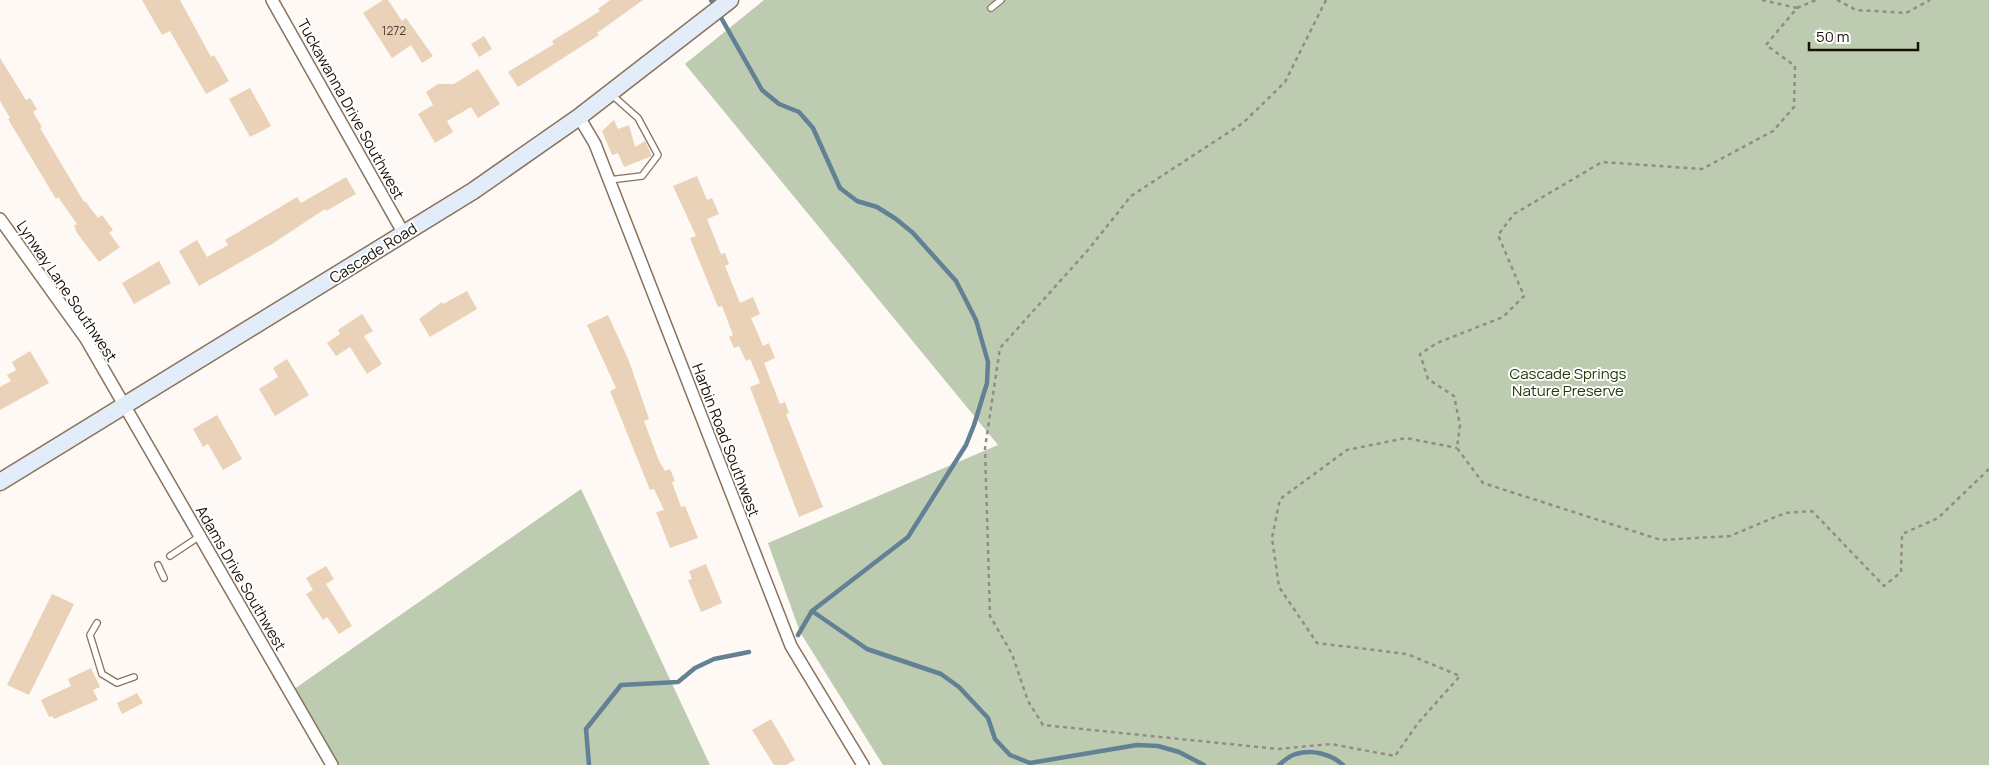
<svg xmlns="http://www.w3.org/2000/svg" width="1989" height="765" viewBox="0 0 1989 765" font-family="Manrope,sans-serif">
	<rect width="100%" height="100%" fill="#fef9f4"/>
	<g fill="#bdccb1">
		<polygon points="764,0 1989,0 1989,765 883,765 800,632 768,543 998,445 685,64"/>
		<polygon points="581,489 710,765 330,765 287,694"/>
	</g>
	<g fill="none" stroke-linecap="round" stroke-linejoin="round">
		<g stroke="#638194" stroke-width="4.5">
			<polyline points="711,0 762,90 779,104 799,112 813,128 840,188 857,201 877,207 896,219 913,233 956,281 976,320 988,362 987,383 974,425 966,445 908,537 812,611 798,635"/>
			<polyline points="812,611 867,649 941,674 959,687 988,718 995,739 1010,755 1030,763 1137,745 1158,746 1179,752 1204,765"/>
			<polyline points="589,765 586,729 621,685 678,682 695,668 714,659 749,652"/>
			<path d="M1279,765C1284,761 1290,755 1296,754C1312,749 1331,754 1343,765"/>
		</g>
	</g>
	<g fill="#e9d2b8">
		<polygon points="142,0 180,0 211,57 214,55 229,81 206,94 170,31 162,35"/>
		<polygon points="383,0 388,0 402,21 406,18 433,56 422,63 411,45 392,58 363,13"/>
		<polygon points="610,0 643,0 597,33 599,35 518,87 508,72 554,44 552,41 600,11 598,9"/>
		<polygon points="484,36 492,49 479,57 471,44"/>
		<polygon points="0,58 26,100 30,98 37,109 33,112 42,127 40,128 84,202 85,201 98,218 102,215 113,230 109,233 120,247 99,262 77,233 74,226 77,224 58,197 56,199 8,119 10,118 0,101"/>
		<polygon points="478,69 500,104 478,118 471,107 447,121 453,132 435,143 418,114 433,105 426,92 438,84 454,84"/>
		<polygon points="250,88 271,126 250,137 229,99"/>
		<polygon points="614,120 618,129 629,125 635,147 645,141 652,156 624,167 618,153 612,155 602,131"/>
		<polygon points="697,176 707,200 712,198 719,214 707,219 721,254 725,253 729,264 725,266 740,303 753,297 760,314 751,318 763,346 769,343 775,358 764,363 780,404 785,402 789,413 786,414 823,507 799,517 750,387 760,383 750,359 746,361 739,346 734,348 729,337 733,335 722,306 718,307 690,238 696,236 673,186"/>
		<polygon points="346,177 356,194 326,211 325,209 272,244 199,286 179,251 197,240 207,257 228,245 225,240 297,197 301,203"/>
		<polygon points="159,261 171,283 134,304 122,283"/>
		<polygon points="467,291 477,309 430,337 419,319 442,302 443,304"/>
		<polygon points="362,314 373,331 364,336 382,364 367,374 350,347 336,356 327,343 340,334 338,330"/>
		<polygon points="608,315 629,361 649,419 644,421 659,461 665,471 670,469 675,481 672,482 681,507 685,506 698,538 670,548 656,512 664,510 654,489 650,490 610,391 616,388 587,325"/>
		<polygon points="30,351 49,383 0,410 0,387 11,381 7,375 16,370 12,362"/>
		<polygon points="287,359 309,395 275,416 259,389 278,377 273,368"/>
		<polygon points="217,415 242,459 223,470 208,444 203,447 193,429"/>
		<polygon points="706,564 722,603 701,612 688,580 692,579 689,571"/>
		<polygon points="326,566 334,579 326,584 352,626 339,634 327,617 323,620 306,594 313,590 306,578"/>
		<polygon points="52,594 74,604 29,695 7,685"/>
		<polygon points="91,668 100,687 93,690 98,700 54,719 52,716 49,717 41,700 71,686 68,679"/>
		<polygon points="137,693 143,703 122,714 117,703"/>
		<polygon points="771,719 795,760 786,765 774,765 752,730"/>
	</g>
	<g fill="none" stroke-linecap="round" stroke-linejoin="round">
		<defs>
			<g id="service">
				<polyline points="991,8 1001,0"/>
				<polyline points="609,180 642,176 658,155 638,118 611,94"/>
				<polyline points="170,556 200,536"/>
				<polyline points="158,565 164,578"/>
				<polyline points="97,623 90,635 102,674 117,683 134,677"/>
			</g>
			<g id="minor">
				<polyline points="272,0 404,234"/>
				<polyline points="579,117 595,144 791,646 863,765"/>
				<polyline points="0,219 86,339 332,765"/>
			</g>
			<polyline id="secondary" points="0,482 473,191 579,117 730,0"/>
		</defs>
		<use href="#service" stroke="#89725c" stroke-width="8"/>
		<use href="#minor" stroke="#89725c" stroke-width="14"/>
		<use href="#secondary" stroke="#89725c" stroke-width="19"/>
		<g stroke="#938c86" stroke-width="2.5" stroke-dasharray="4 4" stroke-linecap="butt">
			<polyline points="1326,0 1285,82 1243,123 1131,196 1088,250 1000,348 985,448 990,616 1012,654 1028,701 1043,725 1278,749 1331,744 1395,756 1418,723 1460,676 1407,654 1317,643 1279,587 1272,538 1280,499 1347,450 1406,438 1457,448"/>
			<polyline points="1762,0 1797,8 1766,45 1795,66 1794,107 1773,131 1702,169 1602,162 1514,214 1498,235 1524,296 1503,317 1437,343 1420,354 1428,379 1454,396 1460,425 1457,448 1483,483 1661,540 1730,536 1785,513 1812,511 1884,586 1901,572 1902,534 1938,518 1989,469"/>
			<polyline points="1837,0 1856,10 1906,13 1930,0"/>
			<polyline points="1797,8 1816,0"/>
		</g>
		<use href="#service" stroke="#fff" stroke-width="5.5"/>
		<use href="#minor" stroke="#fff" stroke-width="11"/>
		<use href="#secondary" stroke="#e3edf9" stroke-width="16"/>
	</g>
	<g text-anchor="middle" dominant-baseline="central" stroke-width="4" stroke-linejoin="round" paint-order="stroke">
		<g font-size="12" fill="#4c4033">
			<text x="394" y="30">1272</text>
		</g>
		<g font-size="15" fill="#181007" stroke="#fff">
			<text transform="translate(351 109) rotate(61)">Tuckawanna Drive Southwest</text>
			<text transform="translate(373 253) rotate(-32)">Cascade Road</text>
			<text transform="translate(67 291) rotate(56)">Lynway Lane Southwest</text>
			<text transform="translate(726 440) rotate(69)">Harbin Road Southwest</text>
			<text transform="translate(241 578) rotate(60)">Adams Drive Southwest</text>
		</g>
		<g font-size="15" fill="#233908" stroke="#fff">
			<text x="1568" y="373">Cascade Springs<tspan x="1568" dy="17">Nature Preserve</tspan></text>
		</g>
	</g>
	<path d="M1809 42v8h109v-8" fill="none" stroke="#181007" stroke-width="2.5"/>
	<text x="1816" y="42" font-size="15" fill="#181007" stroke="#ffffff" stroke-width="4" paint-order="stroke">50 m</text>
</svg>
